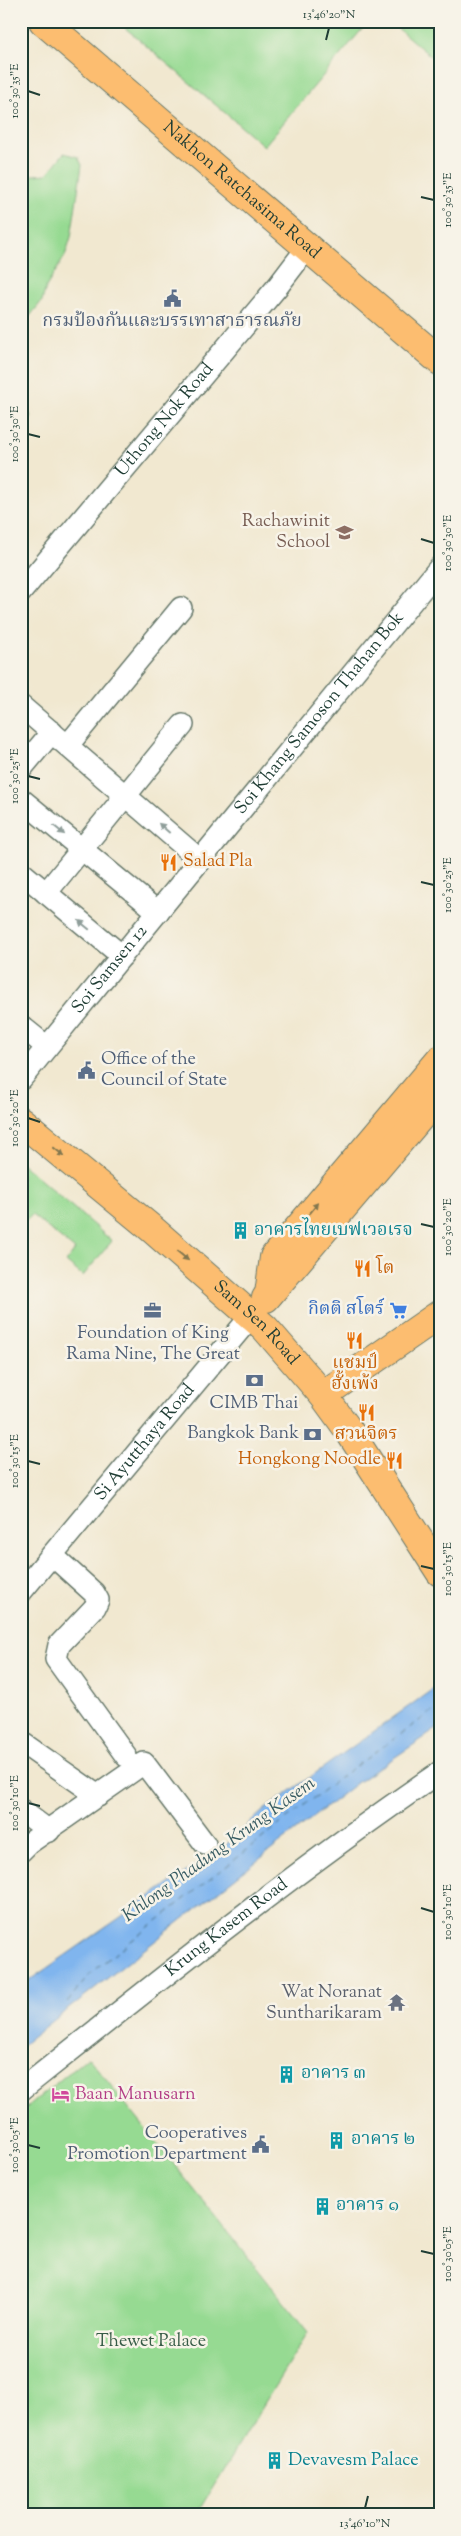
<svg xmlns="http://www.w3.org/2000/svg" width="461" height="2536" viewBox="0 0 461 2536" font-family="'Sorts Mill Goudy','Noto Serif Thai',serif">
	<rect width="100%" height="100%" fill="#f7f3e8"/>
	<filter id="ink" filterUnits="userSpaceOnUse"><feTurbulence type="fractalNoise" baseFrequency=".02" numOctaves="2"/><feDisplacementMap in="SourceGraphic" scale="10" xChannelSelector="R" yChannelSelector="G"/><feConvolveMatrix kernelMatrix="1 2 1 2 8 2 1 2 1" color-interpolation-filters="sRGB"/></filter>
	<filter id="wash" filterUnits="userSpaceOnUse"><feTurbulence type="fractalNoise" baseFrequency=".0096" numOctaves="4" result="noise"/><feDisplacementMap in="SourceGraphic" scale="20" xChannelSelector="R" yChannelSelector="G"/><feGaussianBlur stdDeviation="1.12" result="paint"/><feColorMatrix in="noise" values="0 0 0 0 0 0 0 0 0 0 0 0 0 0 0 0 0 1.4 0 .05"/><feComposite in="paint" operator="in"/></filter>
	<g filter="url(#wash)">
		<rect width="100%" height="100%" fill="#f1e8d0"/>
		<g fill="#96da92" stroke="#5a8c63">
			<polygon points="117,21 369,21 264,146"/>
			<polygon points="389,21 440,21 440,64"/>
			<polygon points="64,153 78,157 82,165 71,237 65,256 46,287 42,301 21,327 21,176 47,174"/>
			<polygon points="21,407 32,416 21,431"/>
			<polygon points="21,1163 112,1241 83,1276 66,1262 75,1250 32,1215 21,1226"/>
			<polygon points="88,2057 308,2332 196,2515 21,2515 21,2112"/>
		</g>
		<polygon fill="#80b5ee" stroke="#507991" points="440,1684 440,1727 358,1782 21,2046 21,1986 228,1843 264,1810"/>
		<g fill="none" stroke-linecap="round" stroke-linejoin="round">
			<polyline stroke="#375b62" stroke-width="1" stroke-dasharray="6 5" stroke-linecap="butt" points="67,2002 94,1970 339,1778 440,1706"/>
		</g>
	</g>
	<g filter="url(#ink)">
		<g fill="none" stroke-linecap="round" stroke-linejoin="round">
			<defs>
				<g id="minor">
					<path id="s1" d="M21,592L278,286L307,248"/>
					<polyline points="21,706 200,860"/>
					<polyline points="68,745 181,608"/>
					<polyline points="21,769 52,732"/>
					<polyline points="21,799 158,912"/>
					<polyline points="21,872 122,956"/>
					<polyline points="46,893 183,725"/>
					<polyline points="21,1026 47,1047"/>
					<path id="s2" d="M21,1079L440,567"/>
					<polyline points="52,1555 94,1593 98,1600 95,1607 59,1645 56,1659 126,1756"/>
					<path id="s3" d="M21,1592L252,1315"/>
					<polyline points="21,1742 98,1796"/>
					<polyline points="21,1810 49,1831"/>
					<polyline points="21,1851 28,1844 144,1763 205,1844"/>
					<path id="s4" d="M21,2090C158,1981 295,1871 440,1772"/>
				</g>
				<g id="major">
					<path id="s5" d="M43,21L440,361"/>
					<path id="s6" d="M21,1121L152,1229L265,1328L323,1395L347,1428L440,1572"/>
					<polyline points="269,1294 274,1257 440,1060"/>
					<polyline points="266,1298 440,1094"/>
					<polyline points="323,1395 440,1314"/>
				</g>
			</defs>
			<use href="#minor" stroke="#68796b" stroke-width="24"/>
			<use href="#major" stroke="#68796b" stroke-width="30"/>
			<use href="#minor" stroke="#fff" stroke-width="21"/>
			<use href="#major" stroke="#fcbd6f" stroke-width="28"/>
		</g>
		<defs><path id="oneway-solid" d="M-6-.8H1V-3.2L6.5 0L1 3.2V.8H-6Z" transform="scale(1.25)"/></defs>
		<g fill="#8f9e9a">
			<use href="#oneway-solid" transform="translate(164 828) rotate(-139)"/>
			<use href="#oneway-solid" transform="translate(59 830) rotate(40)"/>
			<use href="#oneway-solid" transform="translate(84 925) rotate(-140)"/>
		</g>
		<g fill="#82774f">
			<use href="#oneway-solid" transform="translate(59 1152) rotate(40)"/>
			<use href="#oneway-solid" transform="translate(314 1208) rotate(-51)"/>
			<use href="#oneway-solid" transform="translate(183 1256) rotate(40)"/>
		</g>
	</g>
	<path fill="none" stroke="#1f3d34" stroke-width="2" d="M326,40L329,28M28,91L40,95M421,197L434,200M28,434L40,437M421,539L434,543M28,776L40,779M421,882L434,885M28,1118L40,1122M421,1224L434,1227M28,1461L40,1464M421,1566L434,1569M28,1803L40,1806M421,1908L434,1912M28,2145L40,2148M421,2251L434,2254M365,2508L368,2496"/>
	<defs>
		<symbol id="civic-bare" viewBox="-9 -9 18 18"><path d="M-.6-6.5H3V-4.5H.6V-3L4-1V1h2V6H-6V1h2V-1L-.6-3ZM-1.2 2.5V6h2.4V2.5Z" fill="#5c6f8a" stroke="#f7f3e8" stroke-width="2.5" paint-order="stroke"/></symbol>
		<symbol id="school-bare" viewBox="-9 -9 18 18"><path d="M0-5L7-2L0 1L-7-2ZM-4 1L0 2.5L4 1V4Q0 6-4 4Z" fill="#8d6e63" stroke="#f7f3e8" stroke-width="2.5" paint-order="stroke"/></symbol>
		<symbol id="restaurant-bare" viewBox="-9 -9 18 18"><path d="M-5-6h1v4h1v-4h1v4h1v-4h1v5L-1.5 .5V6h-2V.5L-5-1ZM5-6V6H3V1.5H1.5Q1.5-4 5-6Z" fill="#e8710a" stroke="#f7f3e8" stroke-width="2.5" paint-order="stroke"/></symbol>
		<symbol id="building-bare" viewBox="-9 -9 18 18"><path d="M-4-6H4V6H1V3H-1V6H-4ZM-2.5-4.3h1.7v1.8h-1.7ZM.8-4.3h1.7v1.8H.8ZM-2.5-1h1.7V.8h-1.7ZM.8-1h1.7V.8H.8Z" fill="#0f9aa8" stroke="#f7f3e8" stroke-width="2.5" paint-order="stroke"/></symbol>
		<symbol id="supermarket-bare" viewBox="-9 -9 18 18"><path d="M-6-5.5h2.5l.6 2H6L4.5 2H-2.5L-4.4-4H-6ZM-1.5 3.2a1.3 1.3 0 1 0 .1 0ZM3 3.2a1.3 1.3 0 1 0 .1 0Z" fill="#3f7fe0" stroke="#f7f3e8" stroke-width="2.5" paint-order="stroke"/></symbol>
		<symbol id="office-bare" viewBox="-9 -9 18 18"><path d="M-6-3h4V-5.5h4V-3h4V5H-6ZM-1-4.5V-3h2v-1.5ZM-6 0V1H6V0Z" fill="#5c6f8a" stroke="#f7f3e8" stroke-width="2.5" paint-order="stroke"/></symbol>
		<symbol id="bank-bare" viewBox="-9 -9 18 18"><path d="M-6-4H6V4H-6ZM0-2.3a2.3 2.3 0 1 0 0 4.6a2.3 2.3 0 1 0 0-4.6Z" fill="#5c6f8a" stroke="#f7f3e8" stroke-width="2.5" paint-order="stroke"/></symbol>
		<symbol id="temple-bare" viewBox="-9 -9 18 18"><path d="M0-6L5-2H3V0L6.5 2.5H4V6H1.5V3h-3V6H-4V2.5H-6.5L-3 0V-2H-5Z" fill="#6b7280" stroke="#f7f3e8" stroke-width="2.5" paint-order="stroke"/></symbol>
		<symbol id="hotel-bare" viewBox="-9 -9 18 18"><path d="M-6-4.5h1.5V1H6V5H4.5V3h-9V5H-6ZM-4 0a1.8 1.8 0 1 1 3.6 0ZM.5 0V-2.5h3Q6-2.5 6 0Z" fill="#d1479c" stroke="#f7f3e8" stroke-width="2.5" paint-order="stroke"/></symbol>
	</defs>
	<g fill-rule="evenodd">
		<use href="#civic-bare" x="160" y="286" width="25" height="25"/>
		<use href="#school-bare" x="332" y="520" width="25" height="25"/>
		<use href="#restaurant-bare" x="156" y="850" width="25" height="25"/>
		<use href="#civic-bare" x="74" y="1058" width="25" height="25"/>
		<use href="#building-bare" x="228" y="1218" width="25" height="25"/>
		<use href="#restaurant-bare" x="350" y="1256" width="25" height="25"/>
		<use href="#supermarket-bare" x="386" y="1298" width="25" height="25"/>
		<use href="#office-bare" x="140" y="1298" width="25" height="25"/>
		<use href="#restaurant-bare" x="342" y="1328" width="25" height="25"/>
		<use href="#bank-bare" x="242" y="1368" width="25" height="25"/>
		<use href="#restaurant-bare" x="354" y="1400" width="25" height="25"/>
		<use href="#bank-bare" x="300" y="1422" width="25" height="25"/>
		<use href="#restaurant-bare" x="382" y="1448" width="25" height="25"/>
		<use href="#temple-bare" x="384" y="1990" width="25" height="25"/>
		<use href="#building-bare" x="274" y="2062" width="25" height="25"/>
		<use href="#hotel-bare" x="48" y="2082" width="25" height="25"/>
		<use href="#building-bare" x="324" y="2128" width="25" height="25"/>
		<use href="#civic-bare" x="248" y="2132" width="25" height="25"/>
		<use href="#building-bare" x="310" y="2194" width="25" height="25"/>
		<use href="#building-bare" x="262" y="2448" width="25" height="25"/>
	</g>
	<g text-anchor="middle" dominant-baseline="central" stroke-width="5" stroke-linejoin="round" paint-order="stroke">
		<g font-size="18" fill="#1f3d34" stroke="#f7f3e8">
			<text stroke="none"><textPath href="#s5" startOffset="261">Nakhon Ratchasima Road</textPath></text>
			<text stroke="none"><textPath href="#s1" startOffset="224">Uthong Nok Road</textPath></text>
			<text stroke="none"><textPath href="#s2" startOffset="472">Soi Khang Samoson Thahan Bok</textPath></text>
			<text stroke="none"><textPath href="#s2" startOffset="141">Soi Samsen 12</textPath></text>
			<text stroke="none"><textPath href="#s6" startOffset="310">Sam Sen Road</textPath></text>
			<text stroke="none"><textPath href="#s3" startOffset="194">Si Ayutthaya Road</textPath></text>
			<text stroke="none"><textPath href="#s4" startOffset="262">Krung Kasem Road</textPath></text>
		</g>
		<g font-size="18" fill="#4e5e75" stroke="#f7f3e8">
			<text x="172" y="322">กรมป้องกันและบรรเทาสาธารณภัย</text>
			<text x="101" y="1060" text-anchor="start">Office of the<tspan x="101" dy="21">Council of State</tspan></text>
			<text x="153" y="1334">Foundation of King<tspan x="153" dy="21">Rama Nine, The Great</tspan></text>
			<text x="254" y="1404">CIMB Thai</text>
			<text x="299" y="1434" text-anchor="end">Bangkok Bank</text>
			<text x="247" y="2134" text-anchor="end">Cooperatives<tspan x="247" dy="21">Promotion Department</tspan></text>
		</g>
		<g font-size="18" fill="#785e54" stroke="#f7f3e8" text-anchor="end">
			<text x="330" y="522">Rachawinit<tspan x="330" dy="21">School</tspan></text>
		</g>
		<g font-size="18" fill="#c56008" stroke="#f7f3e8" text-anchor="start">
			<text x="183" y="862">Salad Pla</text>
			<text x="376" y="1269">โต</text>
			<text x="355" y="1364" text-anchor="middle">แชมป์<tspan x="355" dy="21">ฮั้งเพ้ง</tspan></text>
			<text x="366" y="1435" text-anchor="middle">สวนจิตร</text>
			<text x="381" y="1460" text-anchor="end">Hongkong Noodle</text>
		</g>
		<g font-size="18" fill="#0d838f" stroke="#f7f3e8" text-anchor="start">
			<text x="254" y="1231">อาคารไทยเบฟเวอเรจ</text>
			<text x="301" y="2074">อาคาร ๓</text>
			<text x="351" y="2140">อาคาร ๒</text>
			<text x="336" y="2206">อาคาร ๑</text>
			<text x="288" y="2461">Devavesm Palace</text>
		</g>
		<g font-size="18" fill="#366cbe" stroke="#f7f3e8" text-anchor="end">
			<text x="384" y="1310">กิตติ สโตร์</text>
		</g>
		<g font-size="18" fill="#5b616d" stroke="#f7f3e8" text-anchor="end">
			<text x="382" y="1993">Wat Noranat<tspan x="382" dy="21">Suntharikaram</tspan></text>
		</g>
		<g font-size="18" fill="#b23c85" stroke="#f7f3e8" text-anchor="start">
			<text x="75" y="2095">Baan Manusarn</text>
		</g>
		<g font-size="18" fill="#375c47" stroke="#f7f3e8">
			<text x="151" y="2342">Thewet Palace</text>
		</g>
		<g font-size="19" font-style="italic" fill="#375b62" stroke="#f7f3e8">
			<text transform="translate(219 1850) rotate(-36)">Khlong Phadung Krung Kasem</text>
		</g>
	</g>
	<rect width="461" height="2536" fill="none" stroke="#f7f3e8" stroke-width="55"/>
	<rect x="28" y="28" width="406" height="2480" fill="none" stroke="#1f3d34" stroke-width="2"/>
	<g font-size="12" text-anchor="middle" fill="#1f3d34">
		<text x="329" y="18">13°46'20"N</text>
		<text transform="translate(14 91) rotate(-90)" y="4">100°30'35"E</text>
		<text transform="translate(447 200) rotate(-90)" y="4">100°30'35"E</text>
		<text transform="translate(14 434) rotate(-90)" y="4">100°30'30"E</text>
		<text transform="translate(447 543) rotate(-90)" y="4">100°30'30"E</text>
		<text transform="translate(14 776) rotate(-90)" y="4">100°30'25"E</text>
		<text transform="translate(447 885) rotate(-90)" y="4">100°30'25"E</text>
		<text transform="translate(14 1118) rotate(-90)" y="4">100°30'20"E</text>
		<text transform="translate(447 1227) rotate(-90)" y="4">100°30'20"E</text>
		<text transform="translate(14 1461) rotate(-90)" y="4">100°30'15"E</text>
		<text transform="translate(447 1569) rotate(-90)" y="4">100°30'15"E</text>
		<text transform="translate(14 1803) rotate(-90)" y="4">100°30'10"E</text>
		<text transform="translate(447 1912) rotate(-90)" y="4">100°30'10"E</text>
		<text transform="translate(14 2145) rotate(-90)" y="4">100°30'05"E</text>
		<text transform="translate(447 2254) rotate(-90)" y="4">100°30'05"E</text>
		<text x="365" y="2527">13°46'10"N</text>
	</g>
</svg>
